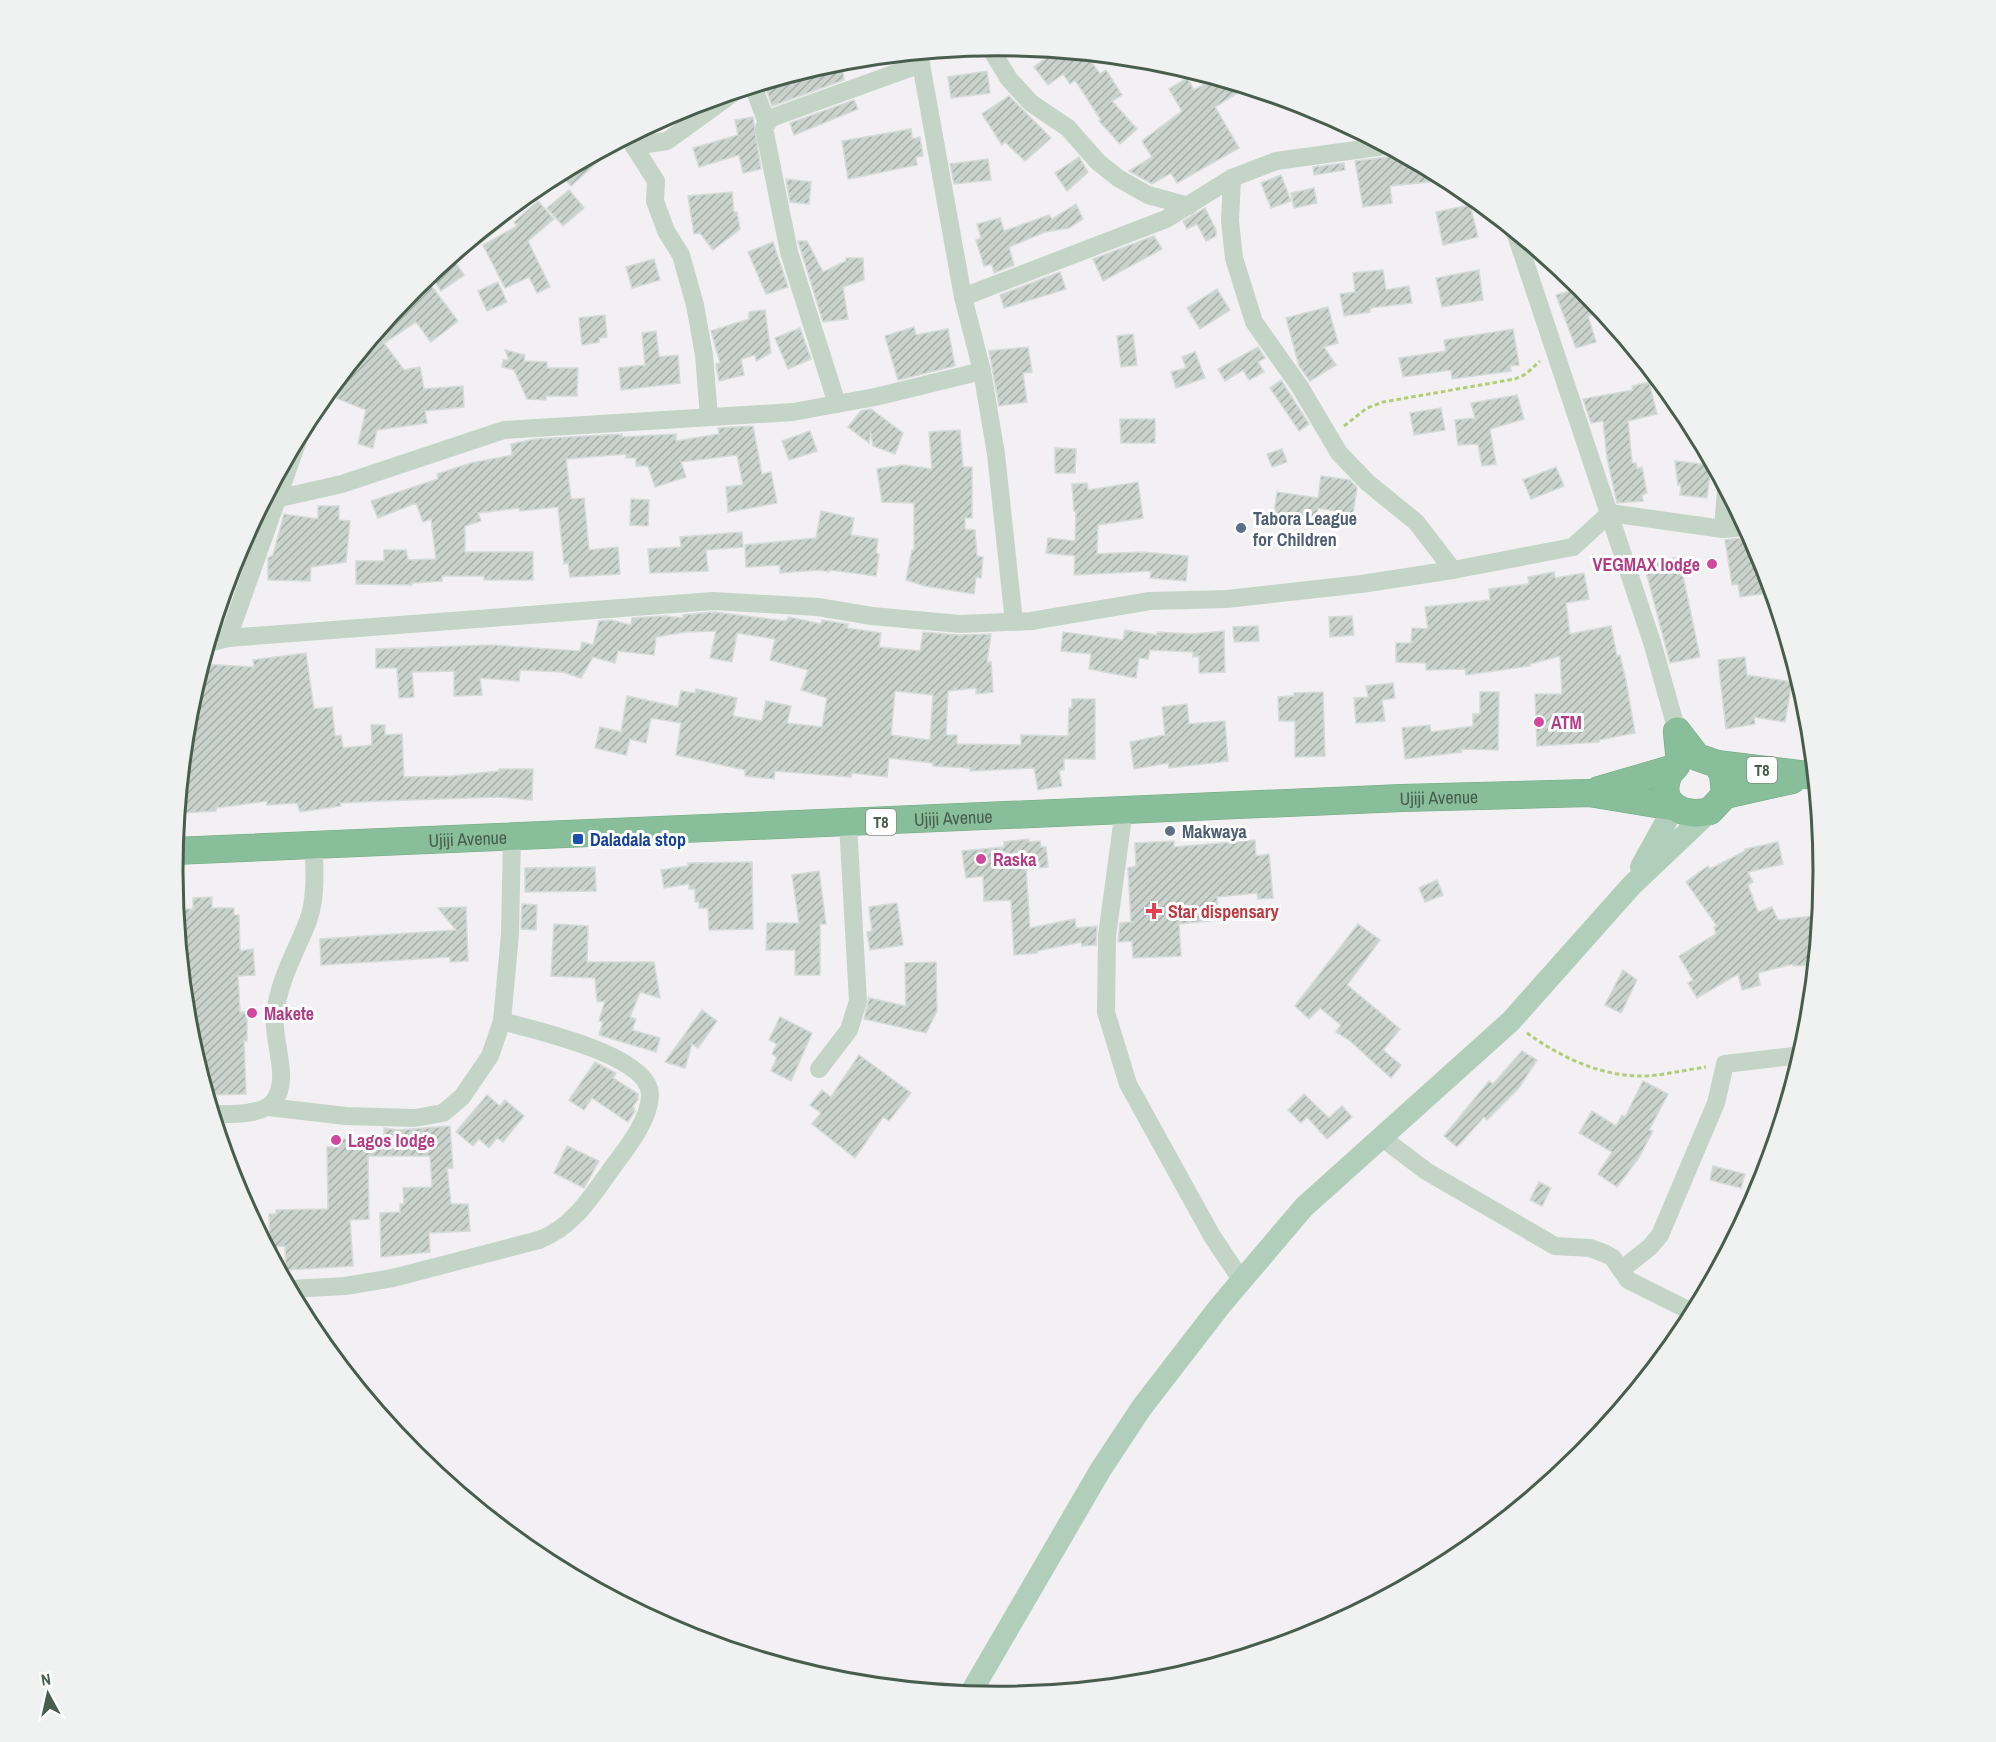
<svg xmlns="http://www.w3.org/2000/svg" width="1996" height="1742" viewBox="0 0 1996 1742" font-family="'Archivo Narrow',sans-serif">
	<defs>
		<pattern id="building-hatch" width="6" height="6" patternUnits="userSpaceOnUse" patternTransform="scale(1.5)"><rect width="6" height="6" fill="#cad2ce"/><path d="M-1 1l2-2M0 6l6-6M5 7l2-2" fill="none" stroke="#a6aea9"/></pattern>
	</defs>
	<rect width="100%" height="100%" fill="#f2f0f2"/>
	<g fill="url(#building-hatch)" stroke="#d4dbd8" stroke-width="1.5" fill-rule="evenodd">
		<polygon points="1056,51 1086,54 1100,74 1106,70 1122,95 1112,101 1137,129 1120,144 1099,121 1101,120 1075,80 1070,84 1063,74 1048,85 1034,67"/>
		<polygon points="842,64 844,80 772,106 764,83 782,78 782,82 813,73 813,68"/>
		<polygon points="987,71 990,93 951,98 948,77"/>
		<polygon points="1187,78 1194,90 1216,78 1247,87 1215,107 1239,148 1177,183 1171,173 1152,184 1129,171 1152,157 1142,141 1182,111 1169,89"/>
		<polygon points="1009,96 1051,138 1025,161 1005,142 1002,145 982,114"/>
		<polygon points="854,100 858,109 794,135 790,123"/>
		<polygon points="753,117 761,169 743,173 739,155 699,167 693,148 738,135 735,120"/>
		<polygon points="911,129 912,139 920,137 923,156 916,157 917,165 848,179 842,141"/>
		<polygon points="602,150 605,155 571,186 559,173"/>
		<polygon points="1395,151 1448,180 1390,186 1392,203 1363,207 1355,161 1387,157"/>
		<polygon points="1079,157 1088,172 1067,191 1055,173"/>
		<polygon points="988,159 991,180 954,184 950,164"/>
		<polygon points="1344,163 1345,170 1314,175 1313,167"/>
		<polygon points="1281,175 1291,201 1271,208 1261,183"/>
		<polygon points="786,179 811,182 809,204 790,202"/>
		<polygon points="1314,188 1317,203 1294,208 1291,193"/>
		<polygon points="569,190 584,208 563,226 547,208"/>
		<polygon points="732,192 734,212 737,212 740,229 713,250 700,233 694,234 688,196"/>
		<polygon points="538,201 554,219 528,241 550,287 537,293 529,277 505,288 483,245 517,226 514,222"/>
		<polygon points="1076,204 1083,219 1069,228 1045,232 1009,247 1014,265 994,273 992,264 984,266 976,240 981,238 977,224 1000,218 1004,231 1049,215 1052,219"/>
		<polygon points="1470,205 1478,237 1443,245 1436,212"/>
		<polygon points="1205,208 1216,230 1216,236 1206,241 1197,224 1187,229 1183,221"/>
		<polygon points="1154,236 1162,249 1103,281 1093,259"/>
		<polygon points="798,241 807,241 823,272 846,261 846,258 863,258 864,280 843,287 848,319 823,322"/>
		<polygon points="773,242 788,287 766,294 748,252"/>
		<polygon points="654,259 660,280 632,288 626,267"/>
		<polygon points="456,263 464,275 441,291 433,279"/>
		<polygon points="1383,270 1386,290 1409,286 1412,303 1370,308 1370,312 1344,316 1340,294 1355,292 1353,273"/>
		<polygon points="1479,270 1483,300 1442,307 1436,278"/>
		<polygon points="1060,272 1066,289 1004,308 1000,295"/>
		<polygon points="498,282 507,302 487,311 478,291"/>
		<polygon points="430,284 458,321 431,342 416,322 384,343 404,370 420,367 424,389 463,386 464,407 425,411 427,423 377,430 373,448 358,444 366,410 326,394 401,303 402,306"/>
		<polygon points="1582,287 1602,312 1588,316 1596,342 1576,348 1556,295"/>
		<polygon points="1217,289 1230,310 1200,329 1187,308"/>
		<polygon points="1328,307 1338,343 1324,347 1336,365 1310,381 1299,366 1286,318"/>
		<polygon points="765,310 771,353 756,361 755,355 741,359 744,375 719,381 716,364 720,363 711,331 749,319 749,312"/>
		<polygon points="605,315 607,337 599,338 599,342 582,345 579,318"/>
		<polygon points="914,327 916,335 948,329 955,366 898,380 885,336"/>
		<polygon points="800,328 811,359 788,369 775,338"/>
		<polygon points="1513,329 1519,365 1510,366 1511,371 1452,379 1451,370 1403,377 1399,358 1446,351 1444,340"/>
		<polygon points="656,331 659,357 678,355 680,383 621,390 619,368 645,365 642,333"/>
		<polygon points="1133,334 1137,365 1121,367 1117,336"/>
		<polygon points="1028,347 1032,372 1023,373 1027,402 999,406 989,351"/>
		<polygon points="1258,347 1265,358 1258,362 1264,372 1249,380 1243,370 1225,381 1218,369"/>
		<polygon points="505,350 525,355 524,361 547,362 547,368 578,368 577,396 546,396 546,400 527,399 514,370 502,367 503,360 509,360"/>
		<polygon points="1195,352 1205,378 1176,388 1171,372 1186,368 1182,357"/>
		<polygon points="1281,380 1309,424 1299,431 1270,388"/>
		<polygon points="1649,382 1657,414 1628,421 1632,463 1636,463 1637,469 1642,467 1647,493 1642,495 1643,501 1617,503 1607,458 1603,421 1591,423 1583,399 1633,390 1632,386"/>
		<polygon points="1517,395 1524,419 1490,429 1496,464 1482,466 1478,444 1458,445 1455,420 1475,418 1471,403"/>
		<polygon points="1441,408 1445,430 1414,435 1410,413"/>
		<polygon points="871,409 903,433 895,454 873,446 871,433 869,443 848,427 861,411"/>
		<polygon points="1120,419 1155,419 1155,443 1121,443"/>
		<polygon points="753,426 762,474 771,472 777,503 728,512 726,487 743,485 737,455 681,462 686,477 655,487 648,466 636,466 636,458 626,458 626,454 566,459 571,499 584,498 589,550 618,547 620,574 570,577 568,563 564,564 558,507 520,511 519,508 478,513 481,521 465,526 465,552 533,552 533,580 484,580 484,576 442,576 442,581 412,583 412,585 356,584 356,561 384,561 384,550 406,550 408,560 436,559 431,519 423,522 416,503 378,518 371,501 438,479 437,474 471,463 512,455 511,444 535,439 622,434 622,437 676,434 676,441 719,434 718,428"/>
		<polygon points="960,430 963,467 972,467 972,518 965,518 965,529 975,530 977,556 983,557 981,578 976,577 974,594 925,586 906,580 912,550 914,550 914,503 882,502 877,469 903,465 932,469 929,432"/>
		<polygon points="810,431 817,451 789,460 782,441"/>
		<polygon points="1055,448 1076,449 1075,473 1055,473"/>
		<polygon points="1282,449 1287,462 1272,467 1267,454"/>
		<polygon points="1675,461 1711,465 1707,498 1680,495 1681,484 1678,485"/>
		<polygon points="1556,467 1564,486 1531,499 1523,480"/>
		<polygon points="1321,476 1350,480 1357,488 1353,514 1318,508 1316,520 1274,514 1277,492 1318,498"/>
		<polygon points="1138,482 1143,518 1098,525 1097,554 1141,552 1188,556 1186,581 1150,578 1151,571 1074,575 1075,556 1046,553 1048,538 1075,541 1076,511 1074,511 1072,484 1087,483 1088,490"/>
		<polygon points="631,499 649,500 648,526 630,525"/>
		<polygon points="318,506 339,506 339,520 350,521 346,562 311,567 310,581 268,580 268,558 273,555 284,514 318,519"/>
		<polygon points="821,511 854,518 851,535 878,539 876,553 879,554 876,576 830,570 829,572 819,570 780,573 780,565 746,567 745,545 816,538"/>
		<polygon points="742,532 743,547 706,550 708,571 650,573 648,549 681,547 680,537"/>
		<polygon points="1751,537 1761,555 1769,593 1740,597 1738,584 1732,585 1725,540"/>
		<polygon points="1679,557 1700,657 1670,663 1644,564"/>
		<polygon points="1554,572 1555,578 1584,573 1589,599 1566,603 1570,634 1611,626 1617,656 1620,655 1626,681 1635,733 1599,740 1599,742 1537,746 1535,694 1562,694 1560,656 1530,664 1530,666 1466,675 1465,669 1426,670 1426,663 1396,662 1396,643 1411,643 1412,628 1428,629 1425,607 1490,600 1489,589 1529,584 1528,577"/>
		<path d="M713,612L786,621L789,617L821,624L822,620L848,624L847,628L881,633L879,647L920,651L923,632L959,635L991,634L987,662H991L993,692L976,694V688L948,691L946,735H957V744L1021,745V735L1068,736L1069,708H1072V699H1095V759H1064V770H1059L1062,786L1038,790L1034,768L970,771V768L933,766V763L889,758L887,777L852,773L851,777L775,771L774,779L745,776V770L676,755L681,723L651,718L646,743L630,739L626,755L595,748L600,727L621,732L627,696L678,707L681,691L695,693L696,689L737,698L733,716L762,721L766,701L791,706L787,723L822,727L827,698L801,690L808,670L770,660L775,639L737,633L732,662L710,658L716,631L685,632L656,637L654,655L618,651L615,663L593,657L581,678L563,672L520,670L519,681L480,678L482,695L454,696V671L412,672L414,697L399,698L397,668H376V649L491,645L580,651L582,642L593,645L599,621L611,620L631,625L632,618L664,616L684,618L683,615ZM895,691L933,695L930,740L891,735Z"/>
		<polygon points="1352,616 1354,635 1330,637 1329,617"/>
		<polygon points="1258,626 1259,641 1234,642 1233,627"/>
		<polygon points="1125,630 1157,635 1157,632 1192,634 1224,631 1225,672 1199,673 1199,656 1193,657 1193,652 1150,650 1148,659 1139,658 1136,678 1089,669 1091,654 1061,651 1063,632 1123,640"/>
		<polygon points="306,653 314,709 332,707 335,736 341,735 343,748 372,745 371,725 385,725 385,735 402,734 404,777 453,776 499,771 499,769 533,769 532,800 498,797 381,801 340,803 341,806 300,812 297,803 267,805 267,801 216,808 216,811 181,813 180,793 188,710 202,664 254,667 253,660"/>
		<polygon points="1745,657 1747,675 1792,682 1785,722 1754,717 1755,724 1726,729 1718,660"/>
		<polygon points="1393,683 1395,698 1382,700 1385,721 1356,723 1354,698 1368,697 1366,686"/>
		<polygon points="1323,692 1325,756 1295,757 1295,721 1279,721 1278,697 1294,696 1294,693"/>
		<polygon points="1480,692 1499,692 1498,750 1461,749 1462,752 1405,759 1402,728 1430,725 1431,732 1473,726 1473,714 1480,714"/>
		<polygon points="1187,704 1189,724 1225,721 1228,761 1169,768 1168,763 1134,769 1130,742 1165,735 1162,707"/>
		<polygon points="1029,839 1029,842 1040,841 1041,847 1046,847 1048,867 1026,869 1030,928 1075,919 1076,928 1097,926 1096,945 1082,946 1081,942 1037,951 1037,953 1014,955 1011,900 984,901 983,876 966,878 962,851 1004,847 1004,842"/>
		<polygon points="1255,840 1256,856 1269,854 1273,898 1258,899 1257,893 1217,897 1219,920 1179,924 1181,956 1133,958 1132,941 1118,942 1120,923 1131,922 1128,868 1136,866 1135,843 1174,841 1174,847"/>
		<polygon points="1778,842 1783,864 1748,872 1753,882 1748,885 1758,912 1772,907 1778,920 1812,916 1817,942 1815,965 1793,966 1793,964 1758,973 1760,985 1742,990 1738,974 1697,998 1688,983 1693,980 1679,956 1716,934 1714,927 1717,926 1686,882 1708,866 1710,869 1745,851 1745,849"/>
		<polygon points="752,862 753,929 709,930 708,908 699,908 699,902 695,902 695,889 689,889 689,884 664,888 661,870 688,866 688,863"/>
		<polygon points="595,867 596,891 525,892 525,868"/>
		<polygon points="819,871 826,924 820,924 820,975 795,975 795,950 766,950 767,923 799,923 792,875"/>
		<polygon points="1437,880 1443,895 1425,902 1419,888"/>
		<polygon points="212,897 212,908 234,908 234,915 239,915 240,951 253,949 255,975 238,976 240,1012 247,1012 247,1041 244,1041 246,1094 207,1095 192,1046 188,961 186,961 186,950 180,950 177,916 184,916 184,909 193,909 193,898"/>
		<polygon points="897,903 903,945 870,950 867,932 872,931 869,907"/>
		<polygon points="522,904 537,905 536,930 521,929"/>
		<polygon points="466,907 468,961 450,962 450,957 321,965 320,939 456,930 438,908"/>
		<polygon points="554,924 588,926 587,962 654,962 660,998 640,992 630,1017 636,1019 632,1030 660,1038 656,1052 599,1035 603,1022 599,1021 605,1001 597,1002 595,978 551,976"/>
		<polygon points="1358,924 1380,940 1347,985 1400,1029 1383,1050 1401,1065 1391,1078 1349,1040 1336,1032 1341,1025 1320,1008 1309,1019 1295,1006"/>
		<polygon points="936,962 937,1011 926,1033 864,1019 869,998 906,1006 905,963"/>
		<polygon points="1623,970 1637,980 1621,1013 1605,1005"/>
		<polygon points="702,1010 717,1021 698,1048 692,1044 685,1068 665,1062"/>
		<polygon points="780,1017 812,1033 791,1081 771,1071 777,1057 772,1054 777,1044 769,1040"/>
		<polygon points="1522,1051 1537,1060 1518,1089 1487,1120 1484,1117 1457,1147 1444,1136 1489,1081 1493,1084"/>
		<polygon points="859,1055 911,1093 889,1121 883,1117 855,1158 812,1124 821,1113 810,1105 822,1090 831,1097"/>
		<polygon points="595,1062 616,1073 613,1078 638,1094 638,1099 633,1106 635,1111 628,1122 592,1098 584,1110 569,1100"/>
		<polygon points="1643,1081 1668,1094 1649,1130 1653,1131 1638,1159 1617,1187 1598,1174 1612,1152 1579,1133 1592,1111 1616,1126 1622,1115 1625,1117"/>
		<polygon points="1304,1094 1329,1118 1342,1106 1352,1117 1327,1139 1307,1117 1301,1123 1288,1110"/>
		<polygon points="487,1095 500,1106 505,1100 524,1116 503,1142 497,1138 489,1148 479,1139 473,1146 456,1132"/>
		<polygon points="450,1126 453,1168 447,1168 451,1204 468,1204 470,1231 429,1233 430,1252 381,1257 380,1213 400,1212 400,1204 404,1204 403,1188 432,1187 430,1156 368,1156 369,1219 350,1220 353,1266 286,1270 285,1246 270,1247 269,1214 276,1214 276,1210 328,1209 327,1147 339,1147 339,1139 384,1138 384,1128 399,1130"/>
		<polygon points="567,1146 599,1161 584,1188 554,1173"/>
		<polygon points="1713,1166 1745,1174 1741,1188 1710,1180"/>
		<polygon points="1539,1182 1551,1188 1542,1206 1530,1200"/>
	</g>
	<g fill="none" stroke-linecap="round" stroke-linejoin="round">
		<defs>
			<g id="highway">
				<path d="M1677,731L1697,757L1717,764L1723,774L1725,795L1710,811C1686,818 1656,806 1668,776C1670,771 1674,769 1677,764C1681,757 1677,740 1677,731Z"/>
				<polyline points="1717,764 1815,776"/>
				<polyline points="1599,790 1671,769"/>
				<polyline points="1725,795 1792,780"/>
				<path id="s1" d="M174,851L1402,798L1589,793L1674,807"/>
			</g>
		</defs>
		<use href="#highway" stroke="#73aa84" stroke-width="28"/>
		<g stroke="#b3cd77" stroke-width="3" stroke-dasharray="4.5 3" stroke-linecap="butt">
			<polyline points="1344,426 1367,408 1383,402 1515,379 1526,374 1540,361"/>
			<path d="M1527,1033C1559,1056 1596,1074 1636,1076C1658,1077 1683,1070 1706,1067"/>
		</g>
		<g stroke="#c4d5c8" stroke-width="18">
			<polyline points="989,46 1009,79 1031,103 1068,128 1098,162 1118,178 1148,195 1189,206"/>
			<polyline points="919,53 963,297 982,371 996,454 1014,622"/>
			<polyline points="753,86 767,123"/>
			<polyline points="628,137 656,181 655,201 666,231 681,255 695,305 704,355 709,417"/>
			<polyline points="634,146 667,141 736,91"/>
			<polyline points="1232,178 1230,221 1234,258 1254,322 1300,387 1339,453 1368,483 1416,522 1453,570"/>
			<polyline points="1515,232 1652,642 1677,731"/>
			<polyline points="476,236 511,208"/>
			<polyline points="963,297 1166,219 1232,178 1276,161 1385,146"/>
			<polyline points="837,404 789,252 764,128 771,118 921,64"/>
			<polyline points="280,498 342,484 504,430 793,412 875,397 982,371"/>
			<polyline points="1723,529 1726,490"/>
			<polyline points="228,638 302,429"/>
			<polyline points="208,643 228,638 713,601 818,607 872,616 960,624 1031,621 1150,601 1227,599 1361,584 1453,570 1573,547 1610,513 1723,529 1746,527"/>
			<polyline points="1124,810 1107,936 1106,1012 1128,1084 1212,1236 1242,1281"/>
			<polyline points="819,1069 849,1030 858,1001 848,824"/>
			<polyline points="268,1107 346,1116 415,1118 443,1113 462,1097 490,1056 502,1021 510,934 512,836"/>
			<path d="M213,1114C230,1114 262,1116 274,1101C291,1078 272,1042 275,1016C278,981 296,952 308,921C317,896 314,869 314,844"/>
			<polyline points="1381,1137 1426,1171 1555,1246 1590,1248 1606,1254 1613,1258 1628,1280 1694,1313"/>
			<polyline points="1621,1270 1650,1247 1660,1235 1716,1103 1725,1064 1801,1055"/>
			<path d="M290,1289L345,1286L393,1278L539,1240C573,1227 591,1197 612,1168C626,1149 649,1121 650,1096C652,1055 533,1030 502,1021"/>
		</g>
		<g stroke="#b0ceb9" stroke-width="22">
			<polyline points="1641,867 1674,807"/>
			<polyline points="970,1694 1101,1469 1142,1407 1220,1306 1304,1207 1511,1021 1632,885 1710,811"/>
		</g>
		<use href="#highway" stroke="#88be99" stroke-width="27"/>
	</g>
	<g fill="#5c6f8a" stroke="#fff" stroke-width="2">
		<circle cx="1241" cy="528" r="6"/>
		<circle cx="1170" cy="831" r="6"/>
	</g>
	<g fill="#d1479c" stroke="#fff" stroke-width="2">
		<circle cx="1712" cy="564" r="6"/>
		<circle cx="1539" cy="722" r="6"/>
		<circle cx="981" cy="859" r="6"/>
		<circle cx="252" cy="1013" r="6"/>
		<circle cx="336" cy="1140" r="6"/>
	</g>
	<rect fill="#1a4fb4" stroke="#fff" stroke-width="2" x="572" y="833" width="12" height="12" rx="3"/>
	<path fill="#e0444e" stroke="#fff" stroke-width="2" d="M1151 902h6v6h6v6h-6v6h-6v-6h-6v-6h6z"/>
	<g text-anchor="middle" dominant-baseline="central" stroke-width="6" stroke-linejoin="round" paint-order="stroke">
		<g fill="#fff" stroke="#7f8e83" stroke-width="1.5">
			<rect x="1747" y="757" width="30" height="26" rx="4.5"/>
			<rect x="866" y="809" width="30" height="26" rx="4.5"/>
		</g>
		<g font-size="16" font-weight="bold" fill="#485d4e">
			<text x="1762" y="770">T8</text>
			<text x="881" y="822">T8</text>
		</g>
		<g font-size="18" font-weight="bold" fill="#4e5e75" stroke="#fff" text-anchor="start">
			<text x="1253" y="518">Tabora League<tspan x="1253" dy="21">for Children</tspan></text>
			<text x="1182" y="831">Makwaya</text>
		</g>
		<g font-size="18" font-weight="bold" fill="#b23c85" stroke="#fff" text-anchor="start">
			<text x="1700" y="564" text-anchor="end">VEGMAX lodge</text>
			<text x="1551" y="722">ATM</text>
			<text x="993" y="859">Raska</text>
			<text x="264" y="1013">Makete</text>
			<text x="348" y="1140">Lagos lodge</text>
		</g>
		<g font-size="18" fill="#485d4e" stroke="#fff">
			<text stroke="none"><textPath href="#s1" startOffset="1266">Ujiji Avenue</textPath></text>
			<text stroke="none"><textPath href="#s1" startOffset="780">Ujiji Avenue</textPath></text>
			<text stroke="none"><textPath href="#s1" startOffset="294">Ujiji Avenue</textPath></text>
		</g>
		<g font-size="18" font-weight="bold" fill="#164399" stroke="#fff" text-anchor="start">
			<text x="590" y="839">Daladala stop</text>
		</g>
		<g font-size="18" font-weight="bold" fill="#be3a42" stroke="#fff" text-anchor="start">
			<text x="1168" y="911">Star dispensary</text>
		</g>
	</g>
	<path d="M0 0H1996V1742H0ZM183 871a815 815 0 1 1 1630 0a815 815 0 1 1-1630 0Z" fill="#f0f2f1" fill-rule="evenodd"/>
	<path fill="none" stroke="#485d4e" stroke-width="3" d="M183 871a815 815 0 1 1 1630 0a815 815 0 1 1-1630 0Z"/>
	<g transform="translate(48 1694) rotate(352)" stroke="#ffffff" stroke-width="4.5" paint-order="stroke">
	<path d="M0-4.5L10 22L0 15L-10 22Z" fill="#485d4e"/>
	<text y="-9" font-size="16" font-weight="bold" text-anchor="middle" fill="#485d4e">N</text>
	</g>
</svg>
